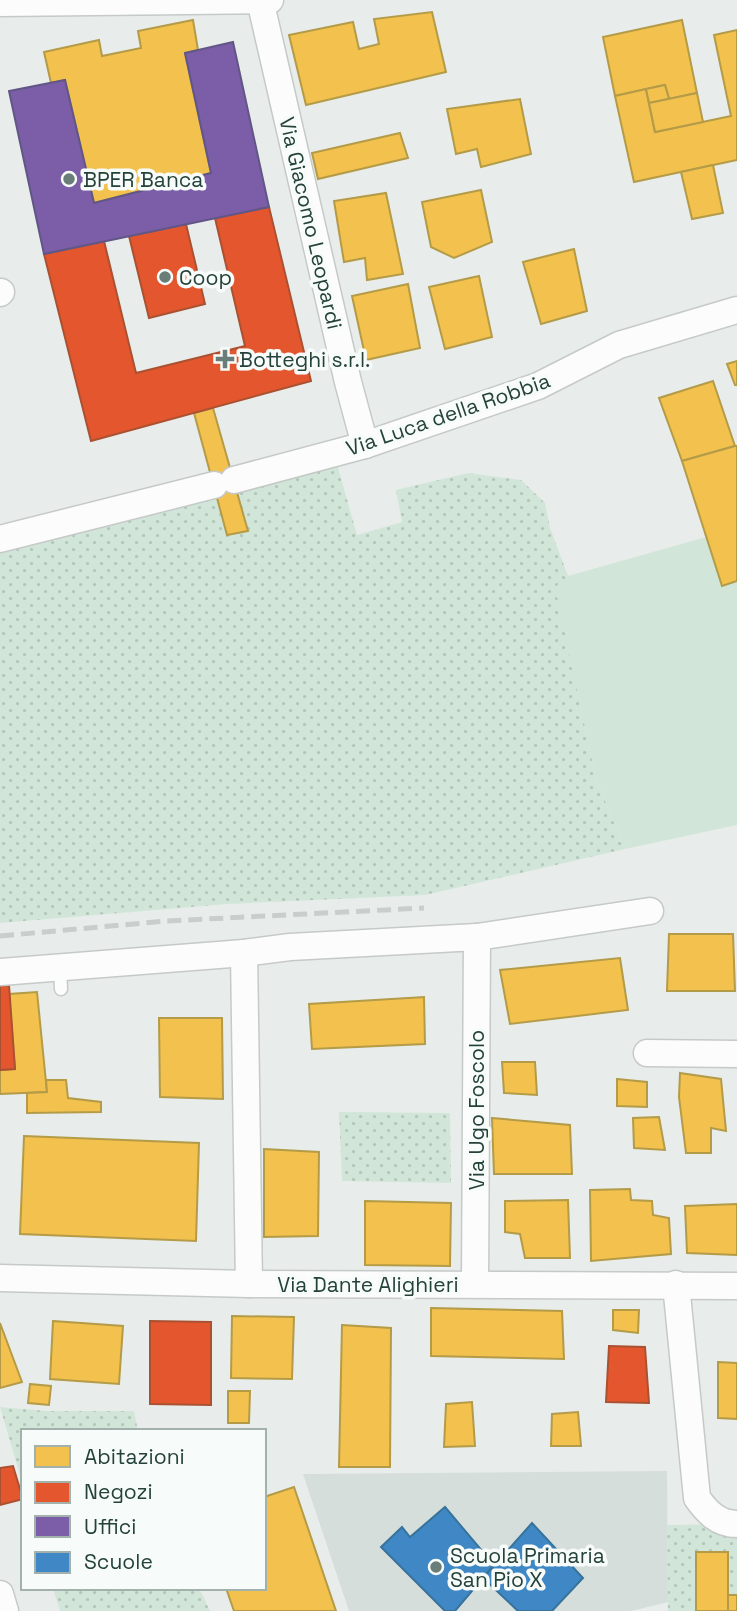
<svg xmlns="http://www.w3.org/2000/svg" width="737" height="1611" viewBox="0 0 737 1611" font-family="'Space Grotesk',sans-serif">
	<defs>
		<pattern id="park-dots" width="8" height="8" patternUnits="userSpaceOnUse" patternTransform="scale(1.75)"><rect width="8" height="8" fill="#d1e6d8"/><path d="M2 2h.1M6 6h.1" fill="none" stroke="#b3c6ba" stroke-width="1.8" stroke-linecap="round"/></pattern>
	</defs>
	<rect width="100%" height="100%" fill="#e8edeb"/>
	<polygon fill="#d6dedb" points="667,1471 668,1602 631,1611 349,1611 303,1474"/>
	<polygon fill="#d1e6d8" points="706,537 721,586 737,581 737,825 625,849 596,779 554,587 568,576"/>
	<g fill="url(#park-dots)">
		<polygon points="334,453 357,535 402,522 396,490 468,473 521,480 545,503 550,528 568,576 555,587 596,779 625,849 425,895 227,904 0,923 0,539 214,485 227,535 247,531 234,480"/>
		<polygon points="339,1112 450,1113 451,1183 342,1181"/>
		<polygon points="0,1407 46,1411 134,1411 138,1431 23,1431 23,1485"/>
		<polygon points="737,1524 737,1611 668,1611 667,1525"/>
		<polygon points="53,1588 199,1588 210,1611 60,1611"/>
	</g>
	<g fill="#f2c14e" stroke="#b49b48" stroke-width="2">
		<polygon points="432,12 446,72 306,105 289,35 353,22 359,49 379,44 374,19"/>
		<polygon points="193,20 198,50 185,53 211,173 94,203 65,80 51,83 44,52 99,40 102,56 141,48 138,31"/>
		<polygon points="682,20 697,93 669,99 665,85 615,96 603,37"/>
		<polygon points="737,30 737,160 634,182 615,96 646,89 655,132 731,116 714,35"/>
		<polygon points="665,85 669,99 649,103 646,89"/>
		<polygon points="697,93 703,122 655,132 649,103"/>
		<polygon points="520,99 531,154 481,167 477,149 456,154 447,109"/>
		<polygon points="400,133 408,158 318,179 312,153"/>
		<polygon points="713,165 723,213 692,219 681,172"/>
		<polygon points="481,190 492,242 454,258 431,247 422,202"/>
		<polygon points="386,193 403,274 367,280 365,258 344,262 334,201"/>
		<polygon points="574,249 587,311 541,324 523,262"/>
		<polygon points="479,276 492,337 445,349 429,287"/>
		<polygon points="408,284 420,348 366,360 352,296"/>
		<polygon points="737,361 737,385 735,385 727,364"/>
		<polygon points="713,381 735,446 682,461 659,398"/>
		<polygon points="213,408 248,531 227,535 194,413"/>
		<polygon points="735,446 737,446 737,581 722,586 682,461"/>
		<polygon points="669,934 733,934 735,991 667,991"/>
		<polygon points="620,958 628,1010 510,1024 500,970"/>
		<polygon points="37,992 47,1092 0,1094 0,1070 15,1069 9,994"/>
		<polygon points="424,997 425,1044 312,1049 309,1004"/>
		<polygon points="159,1018 222,1018 223,1099 160,1097"/>
		<polygon points="502,1062 535,1062 537,1095 504,1093"/>
		<polygon points="680,1073 721,1079 726,1131 711,1128 711,1153 686,1153 679,1097"/>
		<polygon points="617,1079 647,1082 647,1107 617,1106"/>
		<polygon points="46,1080 66,1080 68,1098 101,1102 101,1112 27,1113 27,1093 47,1092"/>
		<polygon points="659,1117 665,1150 634,1148 633,1118"/>
		<polygon points="492,1118 570,1125 572,1174 494,1174"/>
		<polygon points="24,1136 199,1143 196,1241 20,1234"/>
		<polygon points="264,1149 319,1152 318,1236 264,1237"/>
		<polygon points="630,1189 631,1200 652,1201 653,1215 669,1218 671,1254 591,1261 590,1190"/>
		<polygon points="568,1200 570,1258 525,1258 520,1234 505,1232 505,1201"/>
		<polygon points="365,1201 451,1203 450,1266 365,1265"/>
		<polygon points="737,1204 737,1255 687,1253 685,1206"/>
		<polygon points="431,1308 562,1311 564,1359 431,1356"/>
		<polygon points="613,1310 639,1310 638,1333 613,1330"/>
		<polygon points="232,1316 294,1317 292,1379 231,1378"/>
		<polygon points="53,1321 123,1326 119,1384 50,1379"/>
		<polygon points="0,1323 22,1382 0,1388"/>
		<polygon points="342,1325 391,1328 390,1467 339,1467"/>
		<polygon points="718,1362 737,1363 737,1419 718,1418"/>
		<polygon points="30,1384 51,1386 49,1405 28,1403"/>
		<polygon points="228,1391 250,1391 249,1423 228,1423"/>
		<polygon points="472,1402 475,1446 444,1447 446,1404"/>
		<polygon points="578,1412 581,1446 551,1446 552,1414"/>
		<polygon points="294,1487 336,1611 234,1611 226,1588 264,1588 264,1497"/>
		<rect x="696" y="1552" width="32" height="59"/>
		<rect x="728" y="1595" width="9" height="16"/>
	</g>
	<g fill="#e4572e" stroke="#aa5132" stroke-width="2">
		<polygon points="269,207 311,381 91,441 44,254 104,241 136,373 245,346 215,218"/>
		<polygon points="186,224 205,304 149,318 129,236"/>
		<polygon points="9,985 15,1069 0,1070 0,986"/>
		<polygon points="150,1321 211,1322 211,1405 150,1404"/>
		<polygon points="609,1346 645,1347 649,1403 606,1402"/>
		<polygon points="13,1466 23,1499 0,1505 0,1468"/>
	</g>
	<polygon fill="#7b5ea7" stroke="#615686" stroke-width="2" points="233,42 269,207 44,254 9,91 65,80 94,203 211,173 185,53"/>
	<g fill="#3f88c5" stroke="#37739b" stroke-width="2">
		<polygon points="445,1507 494,1565 455,1611 445,1611 381,1547 402,1527 410,1537"/>
		<polygon points="532,1523 583,1578 552,1611 518,1611 483,1578"/>
	</g>
	<g fill="none" stroke-linecap="round" stroke-linejoin="round">
		<defs>
			<polyline id="lane" points="60,967 61,989"/>
			<g id="street">
				<polyline points="260,0 348,382 365,445"/>
				<polyline points="0,3 270,0"/>
				<polyline points="0,293 1,292"/>
				<polyline points="234,480 365,445 538,386 619,345 737,310"/>
				<polyline points="0,539 214,485"/>
				<polyline points="477,937 650,911"/>
				<polyline points="244,953 249,1284"/>
				<polyline points="0,972 244,953 290,947 477,937 475,1284"/>
				<polyline points="647,1053 737,1054"/>
				<polyline points="0,1278 249,1284 737,1286"/>
				<path d="M676,1284L697,1498C707,1512 718,1524 737,1524"/>
				<polyline points="0,1594 5,1611"/>
			</g>
		</defs>
		<use href="#lane" stroke="#c5cac8" stroke-width="15"/>
		<use href="#street" stroke="#c5cac8" stroke-width="29"/>
		<use href="#lane" stroke="#fcfcfc" stroke-width="12"/>
		<use href="#street" stroke="#fcfcfc" stroke-width="26"/>
		<polyline stroke="#c9cdcc" stroke-width="5" stroke-dasharray="14 7" stroke-linecap="butt" points="0,936 167,921 424,908"/>
	</g>
	<g fill="#697e78" stroke="#f7fbf9" stroke-width="2.5">
		<circle cx="69" cy="179" r="7"/>
		<circle cx="165" cy="277" r="7"/>
		<path d="M221.5 348.5h7v7h7v7h-7v7h-7v-7h-7v-7h7z"/>
		<circle cx="436" cy="1567" r="7"/>
	</g>
	<g text-anchor="middle" dominant-baseline="central" stroke-width="7" stroke-linejoin="round" paint-order="stroke">
		<g font-size="21" fill="#24423a" stroke="#f7fbf9" text-anchor="start">
			<text x="83" y="179">BPER Banca</text>
			<text x="179" y="277">Coop</text>
			<text x="239" y="359">Botteghi s.r.l.</text>
			<text x="450" y="1555">Scuola Primaria<tspan x="450" dy="24">San Pio X</tspan></text>
		</g>
		<g font-size="21" fill="#24423a" stroke="#f7fbf9">
			<text transform="translate(311 223) rotate(77)">Via Giacomo Leopardi</text>
			<text transform="translate(448 414) rotate(-19)">Via Luca della Robbia</text>
			<text transform="translate(476 1110) rotate(-90)">Via Ugo Foscolo</text>
			<text x="368" y="1284">Via Dante Alighieri</text>
		</g>
	</g>
	<rect x="21" y="1429" width="245" height="161" fill="#f7fbf9" stroke="#a3b1ad" stroke-width="2"/>
	<rect x="35" y="1446" width="35" height="21" fill="#f2c14e" stroke="#a3b1ad" stroke-width="2"/>
	<text x="84" y="1464" font-size="21" fill="#24423a">Abitazioni</text>
	<rect x="35" y="1482" width="35" height="21" fill="#e4572e" stroke="#a3b1ad" stroke-width="2"/>
	<text x="84" y="1499" font-size="21" fill="#24423a">Negozi</text>
	<rect x="35" y="1516" width="35" height="21" fill="#7b5ea7" stroke="#a3b1ad" stroke-width="2"/>
	<text x="84" y="1534" font-size="21" fill="#24423a">Uffici</text>
	<rect x="35" y="1552" width="35" height="21" fill="#3f88c5" stroke="#a3b1ad" stroke-width="2"/>
	<text x="84" y="1569" font-size="21" fill="#24423a">Scuole</text>
</svg>
